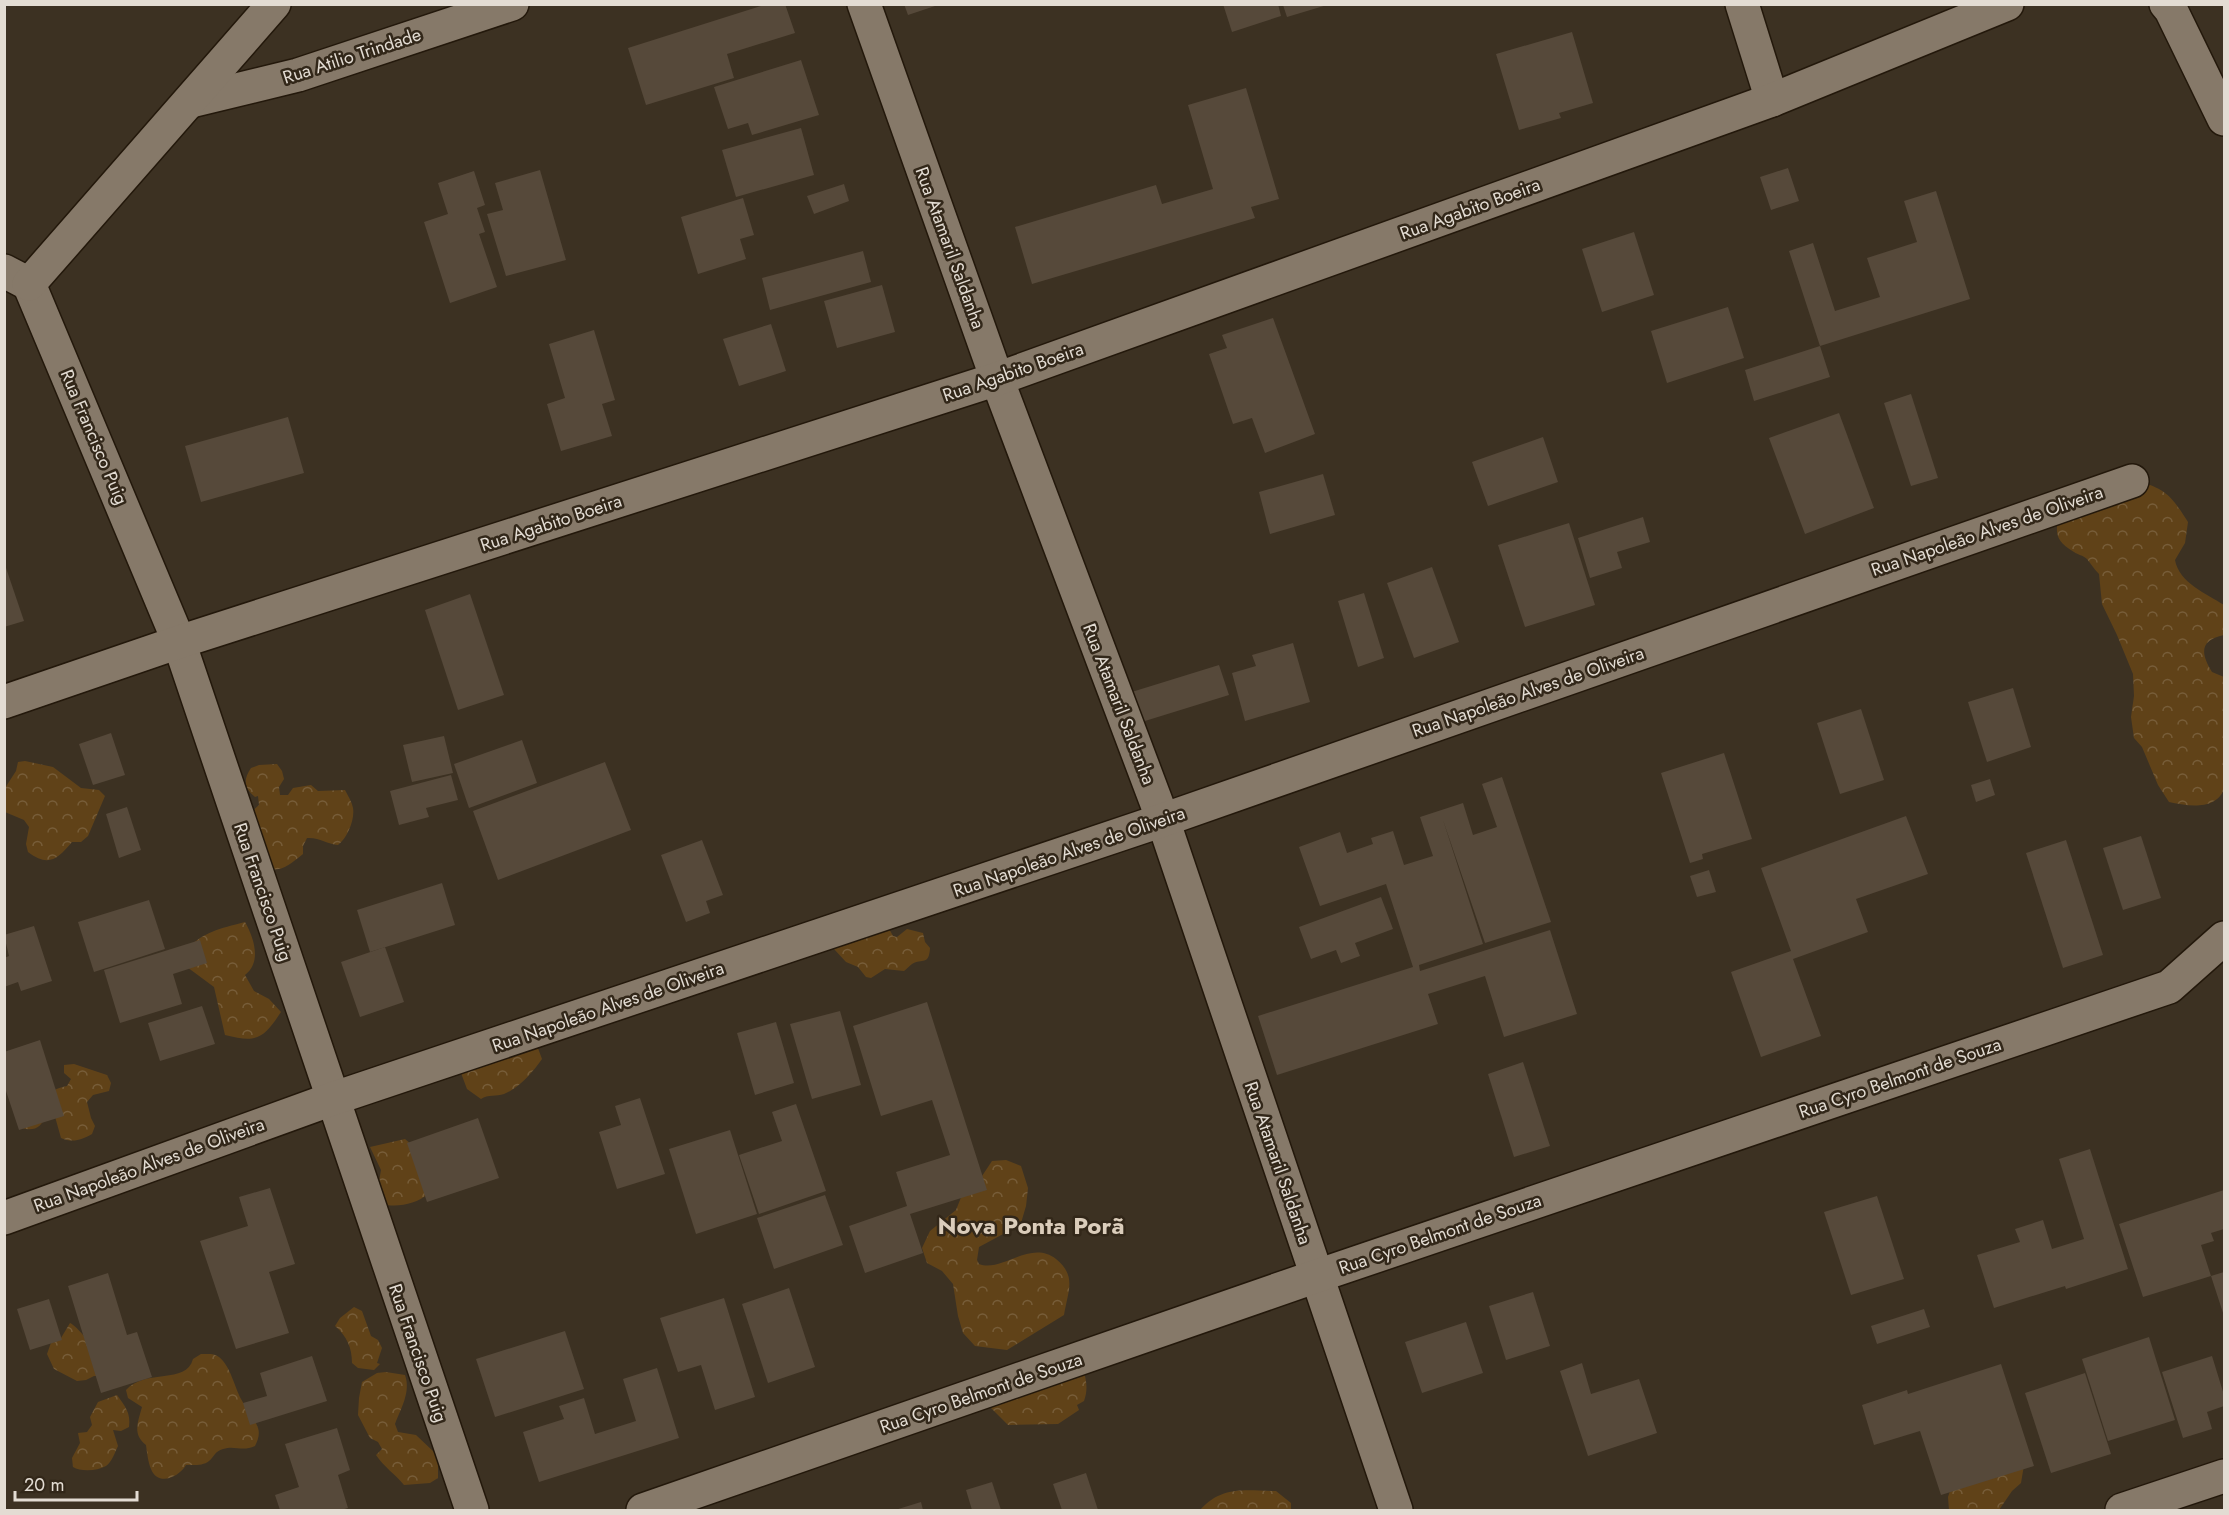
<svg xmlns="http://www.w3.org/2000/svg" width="2229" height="1515" viewBox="0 0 2229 1515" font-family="Jost,sans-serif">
	<defs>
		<pattern id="forest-crowns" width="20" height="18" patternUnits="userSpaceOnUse" patternTransform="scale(1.5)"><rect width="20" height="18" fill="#604218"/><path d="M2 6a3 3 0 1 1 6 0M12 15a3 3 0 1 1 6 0" fill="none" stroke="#775d39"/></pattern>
	</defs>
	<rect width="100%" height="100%" fill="#3c3122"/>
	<g fill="url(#forest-crowns)">
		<path d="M2142,482C2169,491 2173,499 2188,522L2185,543L2175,560C2179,583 2207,594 2224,605V635C2200,640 2200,653 2212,672L2224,677V789C2216,811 2187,806 2169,802L2158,785L2142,747L2134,738L2131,717L2134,696L2133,674L2117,635L2102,604L2099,574C2094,569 2091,564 2087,559C2083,555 2078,555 2074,552C2053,539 2056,532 2059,510Z"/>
		<path d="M25,761L53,767L81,788L99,790L105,796L88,836L81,842H72C57,860 48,867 28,852L26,844L29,827L24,820L5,812V788L16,771L18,762Z"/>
		<path d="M277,764L282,771L284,779L279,787L280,795H288L293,788L311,785L318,791L345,790C348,796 352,802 353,808C355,820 347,838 338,845C327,844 319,837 307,838L303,846V854C290,864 283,872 266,869L247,816L259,805L258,796L255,797C244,788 243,780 251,768L259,765Z"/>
		<path d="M245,922C254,938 262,962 245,975L254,991L269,999L281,1012C263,1039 257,1043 225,1035L214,987L187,967L185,951C204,931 219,929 245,922Z"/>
		<path d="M887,925L893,936L897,937L907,929L923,933L925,942L930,948C929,966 922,958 912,964C909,966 907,969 904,971L885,969L871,978L866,977L858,967L846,962L834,949V944Z"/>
		<path d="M536,1043L542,1059C533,1072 519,1088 504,1094C496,1097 488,1094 481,1099L467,1089L461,1073Z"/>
		<path d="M74,1064L107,1075L111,1083L109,1091L93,1095L87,1102L91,1118L95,1126L92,1134C81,1140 73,1143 61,1138L54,1113L46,1115C42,1127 34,1132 22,1128C34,1109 43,1090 67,1086L71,1079L64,1073V1065Z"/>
		<path d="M405,1139L419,1151L428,1194C416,1204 397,1208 382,1204L378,1188L381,1170L370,1147Z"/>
		<path d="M1006,1160L1021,1166L1028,1188L1026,1206L1021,1223L1018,1226L979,1247L977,1260L979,1264C1002,1273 1030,1239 1056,1259C1077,1276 1068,1291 1064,1315L1007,1350L975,1346L963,1333L958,1316L953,1284L942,1271L927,1263L922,1248L930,1231L956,1210L966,1185L982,1176L992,1161Z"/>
		<path d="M354,1307L362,1311L371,1336L378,1340L382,1348L377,1363L380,1364L374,1370L358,1368L352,1363C352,1348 347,1336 335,1326L340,1318Z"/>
		<path d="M70,1323C77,1326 95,1348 98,1357C101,1362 101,1370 102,1376H94L86,1380L77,1381L54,1369L47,1354L53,1337L61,1338Z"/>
		<path d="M201,1354C208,1354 214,1353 219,1357C230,1365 235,1388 241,1399C246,1409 254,1417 258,1428C260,1434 258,1440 255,1446C242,1452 235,1445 223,1449C215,1451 214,1457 209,1461C203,1466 193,1465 186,1465C179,1477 158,1487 151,1469C148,1462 147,1452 146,1445C132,1434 138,1422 142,1407L128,1398L126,1390C146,1368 186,1385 193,1359Z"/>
		<path d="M1082,1368C1087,1379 1088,1390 1084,1401L1077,1405L1079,1410L1058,1424L1008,1425L990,1407L986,1399Z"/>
		<path d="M386,1372L405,1375C411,1392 401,1408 395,1424L398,1432L416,1435L435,1453L438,1461V1478L430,1483L404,1485C395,1474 384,1467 376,1455L382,1449L378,1442L370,1438L358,1415L359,1398L362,1382L377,1373Z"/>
		<path d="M117,1395C125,1406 131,1413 129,1427L121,1431L113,1430L118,1446C115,1452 112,1462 106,1466C97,1471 81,1472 73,1467L72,1458L80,1443L78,1433L87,1432L92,1425L90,1417L98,1402Z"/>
		<polygon points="2024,1465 2021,1483 2012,1491 1999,1510 1949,1510 1948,1497 1951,1488"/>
		<path d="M1276,1491L1291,1503V1510H1200C1223,1485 1245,1491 1276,1491Z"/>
	</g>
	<g fill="#56493a">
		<polygon points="767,4 785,4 795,33 727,54 734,78 646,105 628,48"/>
		<polygon points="904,4 938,4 938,5 908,15"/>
		<polygon points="1223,4 1278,4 1281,16 1232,32"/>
		<polygon points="1283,5 1327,5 1287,17"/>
		<polygon points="1572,32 1593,103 1559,113 1561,118 1519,130 1496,54"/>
		<polygon points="801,60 819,115 752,135 748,123 728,129 714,87"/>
		<polygon points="1246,88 1279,199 1251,207 1255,218 1032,284 1015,227 1156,185 1162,204 1213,189 1188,105"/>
		<polygon points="801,128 814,175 736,197 722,150"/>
		<polygon points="1788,168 1799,201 1771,210 1760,177"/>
		<polygon points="540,170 566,260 506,276 487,214 503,210 495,183"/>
		<polygon points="474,171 485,205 477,208 485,232 479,234 497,287 450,303 424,222 448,214 438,183"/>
		<polygon points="844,184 849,201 814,214 807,196"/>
		<polygon points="1936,191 1970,299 1820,346 1830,377 1754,401 1745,370 1820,346 1789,251 1813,243 1835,311 1880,297 1867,258 1917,242 1904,201"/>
		<polygon points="743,198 754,235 740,239 746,259 698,274 681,217"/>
		<polygon points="1634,232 1654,295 1602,312 1582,249"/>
		<polygon points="863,251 871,282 770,310 762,278"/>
		<polygon points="882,285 895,332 837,348 824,301"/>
		<polygon points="1728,307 1744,358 1667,383 1651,331"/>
		<polygon points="1273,318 1315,434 1265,453 1252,418 1233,424 1209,354 1227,348 1222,335"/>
		<polygon points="771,324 786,371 739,386 723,339"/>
		<polygon points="594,330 615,400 602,404 612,436 561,451 547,404 565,398 549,344"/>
		<polygon points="1911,394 1938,478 1911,486 1884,403"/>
		<polygon points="1839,413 1874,508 1805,534 1769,438"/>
		<polygon points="288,417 304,473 201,502 185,446"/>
		<polygon points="1543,437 1558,482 1488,506 1472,462"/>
		<polygon points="1323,474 1335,515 1270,534 1259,492"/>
		<polygon points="1643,517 1650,542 1617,552 1622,568 1590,578 1578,538"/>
		<polygon points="1569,523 1595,605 1525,627 1498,545"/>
		<polygon points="4,562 24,621 4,627"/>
		<polygon points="1432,567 1459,642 1414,658 1387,583"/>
		<polygon points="1364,593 1384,658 1358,667 1338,601"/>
		<polygon points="470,594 504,695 458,710 425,610"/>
		<polygon points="1293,643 1310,702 1245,721 1232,673 1256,666 1252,655"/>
		<polygon points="1219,665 1229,695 1132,725 1122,695"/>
		<polygon points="2013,688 2031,747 1987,762 1968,702"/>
		<polygon points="1861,709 1884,780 1840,794 1817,723"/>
		<polygon points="111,733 125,775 93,785 79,744"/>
		<polygon points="444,736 453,773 412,782 403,745"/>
		<polygon points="522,740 537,783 469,808 454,764"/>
		<polygon points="1724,753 1752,839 1702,854 1703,859 1690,863 1661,773"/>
		<polygon points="605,762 631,830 498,880 473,811"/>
		<polygon points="451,775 458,800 426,808 429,817 399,825 390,791"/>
		<polygon points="1502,777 1551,922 1485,943 1443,820 1483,944 1419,965 1420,971 1550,930 1577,1014 1504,1037 1485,976 1428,994 1438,1024 1277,1075 1258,1016 1413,967 1386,884 1320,906 1299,847 1340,832 1347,853 1373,844 1371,838 1393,831 1404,865 1433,856 1420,817 1463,803 1473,835 1497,827 1482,784"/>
		<polygon points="1990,779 1995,795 1976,802 1971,785"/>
		<polygon points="127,807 141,850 119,858 106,814"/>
		<polygon points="1906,816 1928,874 1856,899 1868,932 1793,959 1821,1036 1761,1057 1731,972 1791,951 1761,868"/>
		<polygon points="2141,836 2161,898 2123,910 2103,848"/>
		<polygon points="702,840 723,895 706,901 710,913 686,922 661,855"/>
		<polygon points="2066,840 2103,955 2063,968 2026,853"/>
		<polygon points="1709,870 1716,892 1697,897 1690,876"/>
		<polygon points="442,883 455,925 370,952 357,910"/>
		<polygon points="1381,897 1393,929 1355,943 1360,956 1341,963 1336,950 1311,959 1299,927"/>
		<polygon points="149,900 165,949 94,972 78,922"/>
		<polygon points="34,926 52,981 21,991 18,982 4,987 4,958 9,956 4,935"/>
		<polygon points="200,940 207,963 173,974 182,1004 120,1023 104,970"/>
		<polygon points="385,947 404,1002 360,1017 341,962"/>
		<polygon points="927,1002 987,1190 910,1214 923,1253 865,1273 849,1226 907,1206 896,1172 950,1155 932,1100 881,1116 853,1026"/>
		<polygon points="202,1006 215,1044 160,1061 148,1023"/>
		<polygon points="840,1011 861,1085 812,1099 790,1024"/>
		<polygon points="776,1022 794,1083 755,1095 737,1033"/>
		<polygon points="40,1040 64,1116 19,1130 4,1085 4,1052"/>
		<polygon points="1523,1062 1550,1146 1514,1157 1488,1074"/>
		<polygon points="640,1098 665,1174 617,1189 599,1132 621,1125 615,1106"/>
		<polygon points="796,1104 826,1191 759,1214 739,1155 782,1141 772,1112"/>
		<polygon points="478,1118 499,1178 427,1202 407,1143"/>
		<polygon points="730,1130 757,1214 696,1234 669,1149"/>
		<polygon points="2090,1149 2128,1269 2066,1289 2065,1286 1994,1308 1977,1255 2020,1242 2015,1229 2043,1220 2052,1249 2084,1239 2059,1159"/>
		<polygon points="270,1188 295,1264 269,1272 289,1333 236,1349 200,1241 248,1226 239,1197"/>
		<polygon points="2224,1190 2224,1229 2211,1233 2214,1241 2201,1245 2211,1276 2224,1272 2224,1316 2211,1276 2143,1297 2119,1224"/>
		<polygon points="825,1195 843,1245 774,1269 757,1218"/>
		<polygon points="1877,1196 1904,1279 1851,1295 1824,1212"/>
		<polygon points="108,1273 127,1335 137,1332 152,1377 101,1393 68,1286"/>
		<polygon points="789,1288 815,1367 768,1383 742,1304"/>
		<polygon points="1533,1292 1550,1346 1506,1360 1489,1306"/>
		<polygon points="724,1298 755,1397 715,1410 701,1365 678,1372 660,1318"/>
		<polygon points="49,1299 62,1340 30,1350 17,1309"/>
		<polygon points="1924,1309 1930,1327 1877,1344 1871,1326"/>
		<polygon points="1466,1322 1483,1373 1422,1393 1405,1342"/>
		<polygon points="565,1331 584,1389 495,1417 476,1359"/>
		<polygon points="2149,1337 2175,1420 2108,1441 2082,1359"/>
		<polygon points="312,1356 327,1401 250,1425 243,1403 267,1396 260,1373"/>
		<polygon points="2212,1356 2224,1395 2224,1406 2207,1412 2212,1429 2183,1438 2162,1372"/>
		<polygon points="1582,1363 1591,1394 1639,1379 1657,1433 1588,1456 1560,1371"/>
		<polygon points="2001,1364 2034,1466 1941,1495 1920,1431 1874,1445 1862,1405 1907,1390 1908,1394"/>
		<polygon points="657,1368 679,1438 539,1482 523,1432 564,1419 559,1406 584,1398 595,1434 636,1421 623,1379"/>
		<polygon points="2085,1373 2111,1454 2051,1473 2025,1393"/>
		<polygon points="337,1428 350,1470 338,1475 348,1508 341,1510 280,1510 275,1495 299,1487 285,1444"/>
		<polygon points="1086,1473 1098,1510 1062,1510 1053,1484"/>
		<polygon points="992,1482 1001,1510 972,1510 966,1490"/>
		<polygon points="921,1502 923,1510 895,1510"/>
	</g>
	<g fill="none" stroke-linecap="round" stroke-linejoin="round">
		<defs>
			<g id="minor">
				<polyline points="864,4 997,379 1163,820 1396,1510"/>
				<polyline points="1742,4 1772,100"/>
				<polyline points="2166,4 2171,10 2224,119"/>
				<polyline points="191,101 298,75 512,4"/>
				<polyline points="4,271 29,284"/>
				<polyline points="29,284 179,642 472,1510"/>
				<polyline points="29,284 274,4"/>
				<polyline points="4,702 179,642 997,379 1772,100 2007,4"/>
				<polyline points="4,1218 332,1099 1163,820 2132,481"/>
				<polyline points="643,1510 1317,1276 2169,987 2224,938"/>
				<polyline points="2122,1510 2224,1476"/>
			</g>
		</defs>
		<use href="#minor" stroke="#23180b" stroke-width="36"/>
		<use href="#minor" stroke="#867969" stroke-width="33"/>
	</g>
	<g text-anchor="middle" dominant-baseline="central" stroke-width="5" stroke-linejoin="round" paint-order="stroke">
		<g font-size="18" fill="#e3dcd3" stroke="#322719">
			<text transform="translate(352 56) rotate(-18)">Rua Atilio Trindade</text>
			<text transform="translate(1470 209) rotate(-20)">Rua Agabito Boeira</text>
			<text transform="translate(950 248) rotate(70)">Rua Atamaril Saldanha</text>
			<text transform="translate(1013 372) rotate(-19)">Rua Agabito Boeira</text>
			<text transform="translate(94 437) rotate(67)">Rua Francisco Puig</text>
			<text transform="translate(551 523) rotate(-18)">Rua Agabito Boeira</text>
			<text transform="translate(1987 531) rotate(-19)">Rua Napoleão Alves de Oliveira</text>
			<text transform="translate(1528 692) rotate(-19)">Rua Napoleão Alves de Oliveira</text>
			<text transform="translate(1119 704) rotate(69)">Rua Atamaril Saldanha</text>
			<text transform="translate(1069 852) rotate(-19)">Rua Napoleão Alves de Oliveira</text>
			<text transform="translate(263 892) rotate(71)">Rua Francisco Puig</text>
			<text transform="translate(608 1007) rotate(-19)">Rua Napoleão Alves de Oliveira</text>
			<text transform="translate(1900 1078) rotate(-19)">Rua Cyro Belmont de Souza</text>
			<text transform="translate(1278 1163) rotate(71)">Rua Atamaril Saldanha</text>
			<text transform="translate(149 1165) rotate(-20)">Rua Napoleão Alves de Oliveira</text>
			<text transform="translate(1440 1234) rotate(-19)">Rua Cyro Belmont de Souza</text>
			<text transform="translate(418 1353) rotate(71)">Rua Francisco Puig</text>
			<text transform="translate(981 1393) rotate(-19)">Rua Cyro Belmont de Souza</text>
		</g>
		<g font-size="24" font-weight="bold" fill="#dbcdbb" stroke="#322719">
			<text x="1031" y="1225">Nova Ponta Porã</text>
		</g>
	</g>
	<rect width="2229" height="1515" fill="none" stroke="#e3dcd3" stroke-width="12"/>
	<path d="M15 1491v9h122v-9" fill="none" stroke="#e3dcd3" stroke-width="3"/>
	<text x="24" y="1491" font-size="18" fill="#e3dcd3" stroke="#322719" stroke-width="4.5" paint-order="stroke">20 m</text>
</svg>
